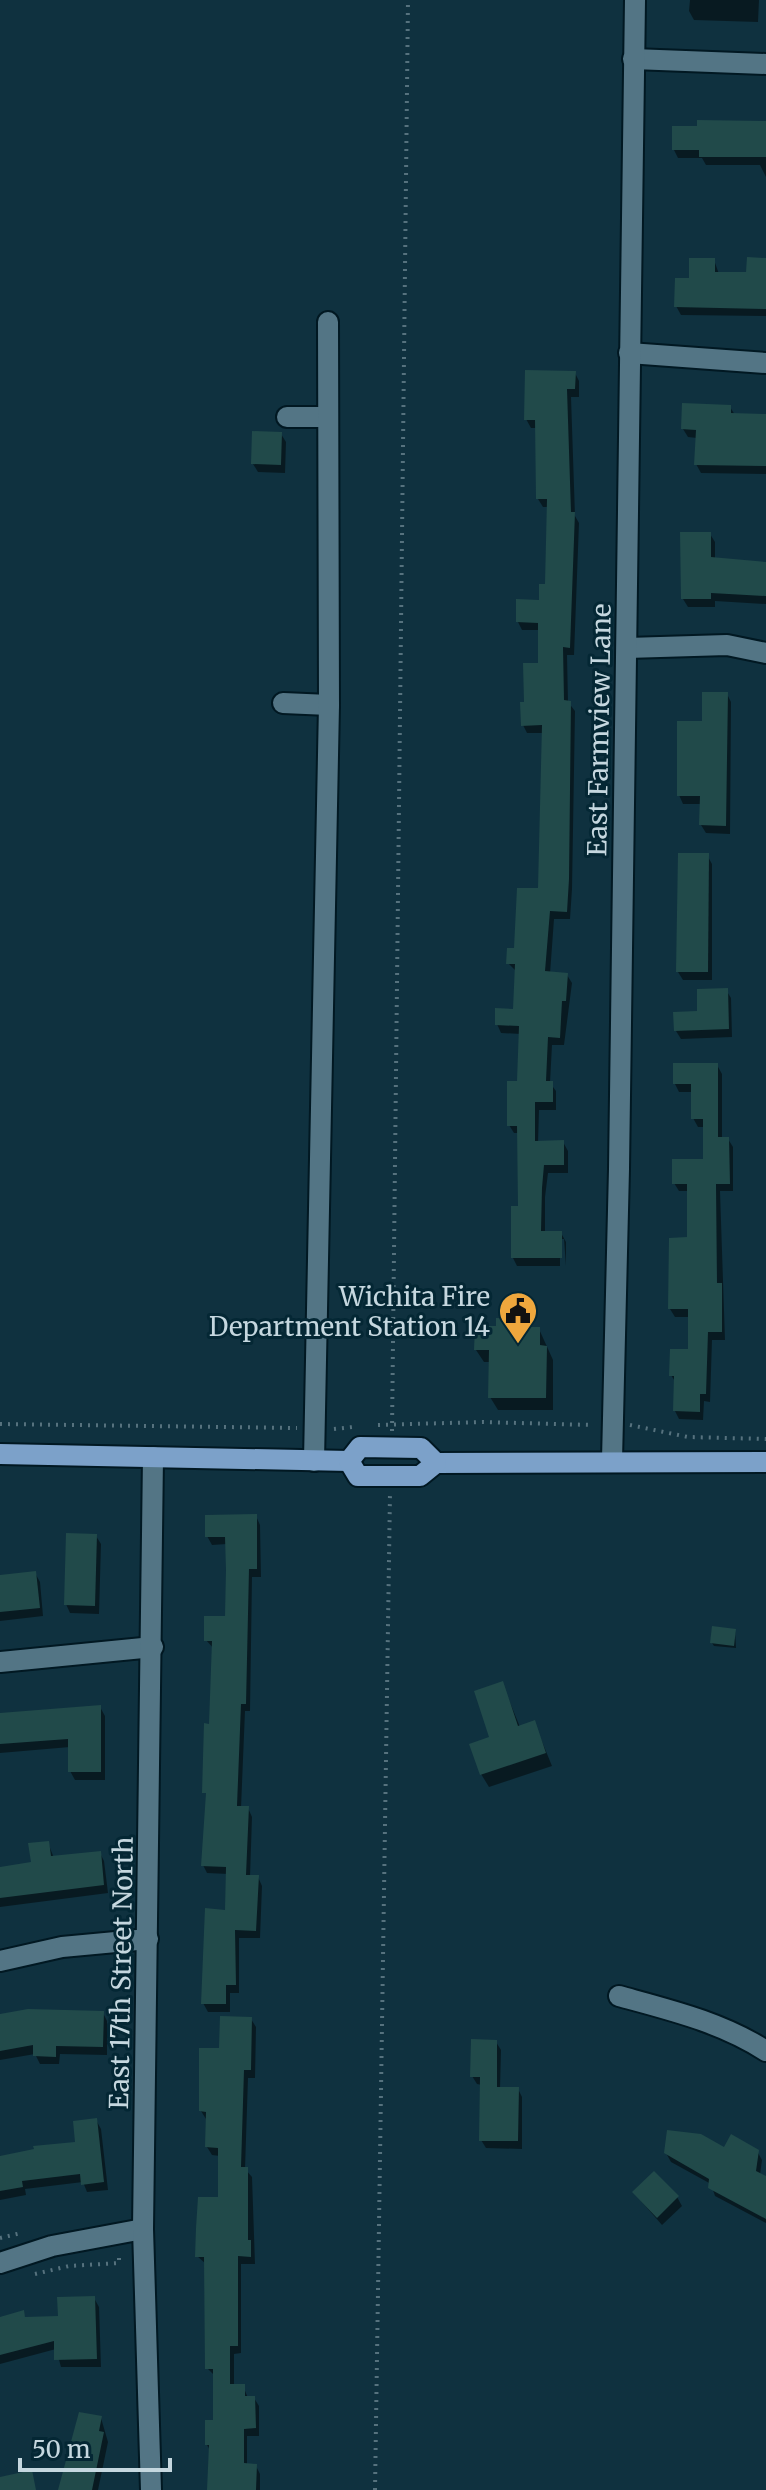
<svg xmlns="http://www.w3.org/2000/svg" width="766" height="2490" viewBox="0 0 766 2490" font-family="Merriweather,serif">
	<rect width="100%" height="100%" fill="#0f313f"/>
	<g fill="#0007">
		<polygon points="690,0 759,0 758,22 694,20 689,11"/>
		<polygon points="766,124 766,177 760,165 706,165 702,158 678,158 674,150"/>
		<polygon points="714,260 719,274 748,274 766,260 766,316 681,315 676,306 691,280"/>
		<polygon points="575,373 579,381 579,397 571,397 575,516 579,523 574,655 567,655 568,702 575,711 572,889 570,919 554,919 550,974 567,975 572,983 564,1045 552,1045 550,1083 556,1091 556,1110 539,1110 538,1143 563,1142 568,1151 568,1173 548,1173 545,1197 545,1233 561,1233 566,1242 566,1266 564,1239 560,1239 560,1266 517,1266 513,1258 520,1208 519,1133 514,1133 509,1125 519,1083 521,1034 501,1033 497,1024 515,1011 517,972 508,963 540,891 544,733 527,733 523,725 526,704 540,665 540,630 522,630 518,622 541,602 546,586 549,507 543,507 538,499 537,428 531,428 526,419"/>
		<polygon points="730,407 735,415 766,416 766,474 701,473 696,464 697,438 688,437 683,429"/>
		<polygon points="281,434 286,442 285,473 258,472 253,464"/>
		<polygon points="710,534 715,542 715,560 766,563 766,604 715,601 715,607 688,607 683,599"/>
		<polygon points="727,694 731,702 730,834 706,833 701,825 702,804 683,804 679,795 704,723"/>
		<polygon points="707,855 712,864 712,980 683,980 678,972"/>
		<polygon points="726,990 731,998 732,1037 681,1039 676,1031"/>
		<polygon points="717,1065 722,1074 722,1139 728,1139 733,1147 733,1191 720,1191 725,1340 712,1340 710,1402 704,1401 703,1420 679,1419 675,1411 676,1383 671,1375 690,1351 690,1317 675,1317 670,1309 689,1239 689,1191 679,1191 674,1183 705,1161 705,1127 698,1127 693,1118 693,1092 679,1092 675,1084"/>
		<polygon points="526,1321 531,1329 539,1329 553,1360 553,1410 498,1410 490,1397 491,1362 484,1362 476,1350 498,1328"/>
		<polygon points="256,1516 260,1525 261,1577 252,1577 250,1711 245,1711 241,1808 248,1808 252,1817 250,1877 258,1877 262,1886 260,1938 239,1938 239,1993 230,1993 230,2012 208,2012 203,2003 227,1912 228,1874 207,1873 203,1865 214,1649 206,1640 227,1618 227,1544 212,1545 207,1536"/>
		<polygon points="96,1536 101,1544 99,1614 70,1613 66,1604"/>
		<polygon points="35,1573 40,1582 43,1616 0,1621 0,1577"/>
		<polygon points="735,1630 736,1648 714,1646 712,1643"/>
		<polygon points="502,1683 520,1727 534,1722 552,1766 489,1787 481,1774"/>
		<polygon points="100,1707 105,1716 105,1780 75,1780 70,1771 70,1747 0,1753 0,1715"/>
		<polygon points="48,1843 54,1858 100,1853 104,1861 108,1893 0,1907 0,1868 33,1864"/>
		<polygon points="103,2013 107,2021 107,2055 60,2054 59,2064 40,2064 35,2054 0,2060 0,2016"/>
		<polygon points="251,2019 256,2027 255,2078 248,2078 245,2169 252,2177 255,2264 241,2264 241,2353 234,2354 234,2386 243,2386 248,2398 254,2398 259,2406 259,2436 247,2436 247,2465 256,2466 260,2474 260,2490 209,2490 211,2452 207,2445 215,2422 215,2376 207,2368 206,2264 197,2256 220,2199 220,2156 212,2155 207,2147 206,2119 201,2111 221,2050"/>
		<polygon points="496,2042 501,2050 500,2089 518,2089 522,2097 522,2149 486,2148 481,2140 482,2085 477,2084 472,2076"/>
		<polygon points="96,2120 101,2129 108,2190 87,2192 83,2182 25,2189 26,2195 0,2200 0,2159 77,2143"/>
		<polygon points="724,2149 757,2151 762,2160 760,2175 766,2179 766,2223 715,2196 711,2184 671,2162 666,2153"/>
		<polygon points="634,2193 677,2197 682,2206 662,2225"/>
		<polygon points="94,2298 99,2307 101,2367 61,2367 56,2349 0,2364 0,2319 23,2313 26,2319 60,2318"/>
		<polygon points="101,2418 108,2442 98,2490 60,2490 68,2453 73,2454"/>
	</g>
	<g fill="#214a4a">
		<polygon points="697,120 766,121 766,157 699,157 699,150 672,150 672,126 697,126"/>
		<polygon points="747,257 766,258 766,309 674,307 675,278 689,278 689,258 715,258 715,272 746,272"/>
		<polygon points="525,370 576,371 575,389 567,389 571,512 575,512 570,648 563,647 564,700 571,701 569,879 567,912 550,911 545,971 568,973 566,1001 562,1001 560,1038 548,1037 546,1081 553,1081 553,1102 535,1102 535,1141 564,1140 564,1165 544,1165 542,1188 541,1231 562,1231 562,1258 511,1258 511,1206 518,1206 517,1126 507,1126 507,1081 517,1081 519,1026 495,1025 495,1008 513,1009 515,964 506,964 507,948 514,948 517,888 538,888 542,725 521,726 520,702 524,702 523,663 538,663 538,623 516,622 516,599 539,600 539,584 545,584 547,499 536,499 535,420 524,420"/>
		<polygon points="682,403 731,405 731,413 766,414 766,466 694,465 696,430 681,429"/>
		<polygon points="252,431 282,432 281,465 251,464"/>
		<polygon points="680,532 711,532 711,557 766,562 766,596 711,593 711,599 681,599"/>
		<polygon points="702,692 728,692 726,826 699,825 700,796 677,796 677,721 702,721"/>
		<polygon points="678,853 709,853 708,972 676,972"/>
		<polygon points="728,988 729,1029 674,1031 673,1012 697,1011 697,989"/>
		<polygon points="673,1063 718,1063 718,1137 729,1137 730,1184 716,1184 717,1283 722,1283 722,1332 708,1332 706,1394 700,1394 700,1412 673,1411 674,1376 669,1376 670,1349 688,1349 688,1309 668,1309 669,1238 687,1237 687,1184 672,1184 672,1159 703,1159 703,1119 691,1119 691,1084 673,1084"/>
		<polygon points="496,1318 528,1319 528,1327 540,1327 540,1345 547,1346 546,1398 488,1398 489,1350 474,1350 475,1326 496,1326"/>
		<polygon points="257,1514 257,1569 249,1569 246,1704 241,1704 237,1806 249,1806 246,1875 259,1875 256,1931 235,1930 236,1985 226,1985 226,2004 201,2004 205,1908 225,1910 226,1867 201,1866 206,1793 202,1793 204,1723 209,1724 212,1641 204,1641 204,1616 225,1616 226,1570 225,1537 205,1537 205,1515"/>
		<polygon points="66,1533 97,1534 95,1606 64,1605"/>
		<polygon points="36,1571 40,1608 0,1612 0,1575"/>
		<polygon points="712,1626 736,1629 734,1646 710,1643"/>
		<polygon points="503,1681 518,1726 535,1720 546,1753 480,1775 469,1744 489,1737 474,1691"/>
		<polygon points="101,1705 101,1772 68,1772 68,1739 0,1744 0,1713"/>
		<polygon points="49,1841 51,1856 101,1851 104,1885 0,1898 0,1867 31,1862 28,1843"/>
		<polygon points="28,2009 104,2011 103,2047 56,2046 56,2057 33,2056 33,2045 0,2051 0,2014"/>
		<polygon points="220,2016 252,2017 251,2070 244,2070 241,2167 248,2167 248,2240 251,2240 251,2257 238,2256 238,2346 230,2346 230,2384 245,2384 245,2396 255,2396 256,2428 244,2429 244,2463 257,2464 256,2490 207,2490 209,2445 205,2445 205,2420 213,2420 213,2369 205,2369 204,2257 195,2257 196,2228 198,2197 218,2197 218,2148 205,2147 206,2112 199,2111 199,2048 219,2048"/>
		<polygon points="471,2039 497,2040 497,2087 519,2087 518,2141 479,2141 480,2077 470,2077"/>
		<polygon points="97,2118 104,2182 81,2185 80,2174 22,2181 23,2187 0,2191 0,2156 34,2149 33,2146 75,2142 73,2121"/>
		<polygon points="667,2130 701,2134 724,2147 731,2134 759,2150 756,2171 766,2176 766,2219 708,2188 709,2179 664,2153"/>
		<polygon points="654,2171 679,2196 657,2218 632,2192"/>
		<polygon points="95,2296 97,2359 54,2360 54,2341 0,2355 0,2317 24,2310 25,2317 58,2316 57,2297"/>
		<polygon points="79,2412 102,2416 99,2431 104,2432 92,2490 58,2490"/>
		<polygon points="32,2470 36,2490 0,2490 0,2477"/>
	</g>
	<g fill="none" stroke-linecap="round" stroke-linejoin="round">
		<defs>
			<g id="minor">
				<polyline points="633,59 766,64"/>
				<polyline points="629,353 766,363"/>
				<polyline points="287,417 328,417"/>
				<polyline points="627,648 727,645 766,653"/>
				<polyline points="283,703 329,705"/>
				<polyline points="612,1460 619,1169 635,0"/>
				<polyline points="314,1461 329,705 328,322"/>
				<polyline points="0,1662 153,1647"/>
				<polyline points="0,1961 62,1947 148,1939"/>
				<path d="M619,1996C670,2010 721,2022 766,2051"/>
				<polyline points="0,2263 52,2246 143,2229"/>
				<polyline points="151,2490 143,2229 153,1457"/>
			</g>
			<g id="major">
				<polyline points="0,1454 349,1461"/>
				<polyline points="349,1461 358,1476 420,1476 436,1463 766,1462"/>
				<polyline points="349,1461 360,1447 421,1448 436,1463"/>
			</g>
		</defs>
		<use href="#minor" stroke="#011822" stroke-width="24"/>
		<use href="#major" stroke="#011822" stroke-width="24"/>
		<g stroke="#56727e" stroke-width="4" stroke-dasharray="2 6" stroke-linecap="butt">
			<polyline points="0,1424 297,1428"/>
			<polyline points="378,1425 482,1422 593,1425"/>
			<polyline points="630,1425 688,1437 766,1439"/>
			<polyline points="334,1429 353,1427"/>
			<polyline points="392,1431 408,0"/>
			<polyline points="0,2238 21,2233"/>
			<polyline points="35,2274 69,2266 119,2263 119,2252"/>
			<polyline points="375,2490 390,1493"/>
		</g>
		<use href="#minor" stroke="#537585" stroke-width="20"/>
		<use href="#major" stroke="#7ca1c9" stroke-width="20"/>
	</g>
	<defs>
		<symbol id="civic-pin" viewBox="-11 -11 22 30"><path d="M0 17L-7.5 6A9.5 9.5 0 1 1 7.5 6Z" fill="#efa73d" stroke="#042734"/><path d="M-.6-6.5H3V-4.5H.6V-3L4-1V1h2V6H-6V1h2V-1L-.6-3ZM-1.2 2.5V6h2.4V2.5Z" fill="#111"/></symbol>
	</defs>
	<g fill-rule="evenodd">
		<use href="#civic-pin" x="496" y="1289" width="44" height="60"/>
	</g>
	<g text-anchor="middle" dominant-baseline="central" stroke-width="6" stroke-linejoin="round" paint-order="stroke">
		<g font-size="26" fill="#c5d7df" stroke="#042734">
			<text transform="translate(599 730) rotate(-89)">East Farmview Lane</text>
			<text transform="translate(121 1973) rotate(-89)">East 17th Street North</text>
		</g>
		<g font-size="26" fill="#c5d7df" stroke="#042734" text-anchor="end">
			<text x="490" y="1296">Wichita Fire<tspan x="490" dy="30">Department Station 14</tspan></text>
		</g>
	</g>
	<path d="M20 2458v12h150v-12" fill="none" stroke="#c5d7df" stroke-width="4"/>
	<text x="32" y="2458" font-size="24" fill="#c5d7df" stroke="#042734" stroke-width="6" paint-order="stroke">50 m</text>
</svg>
